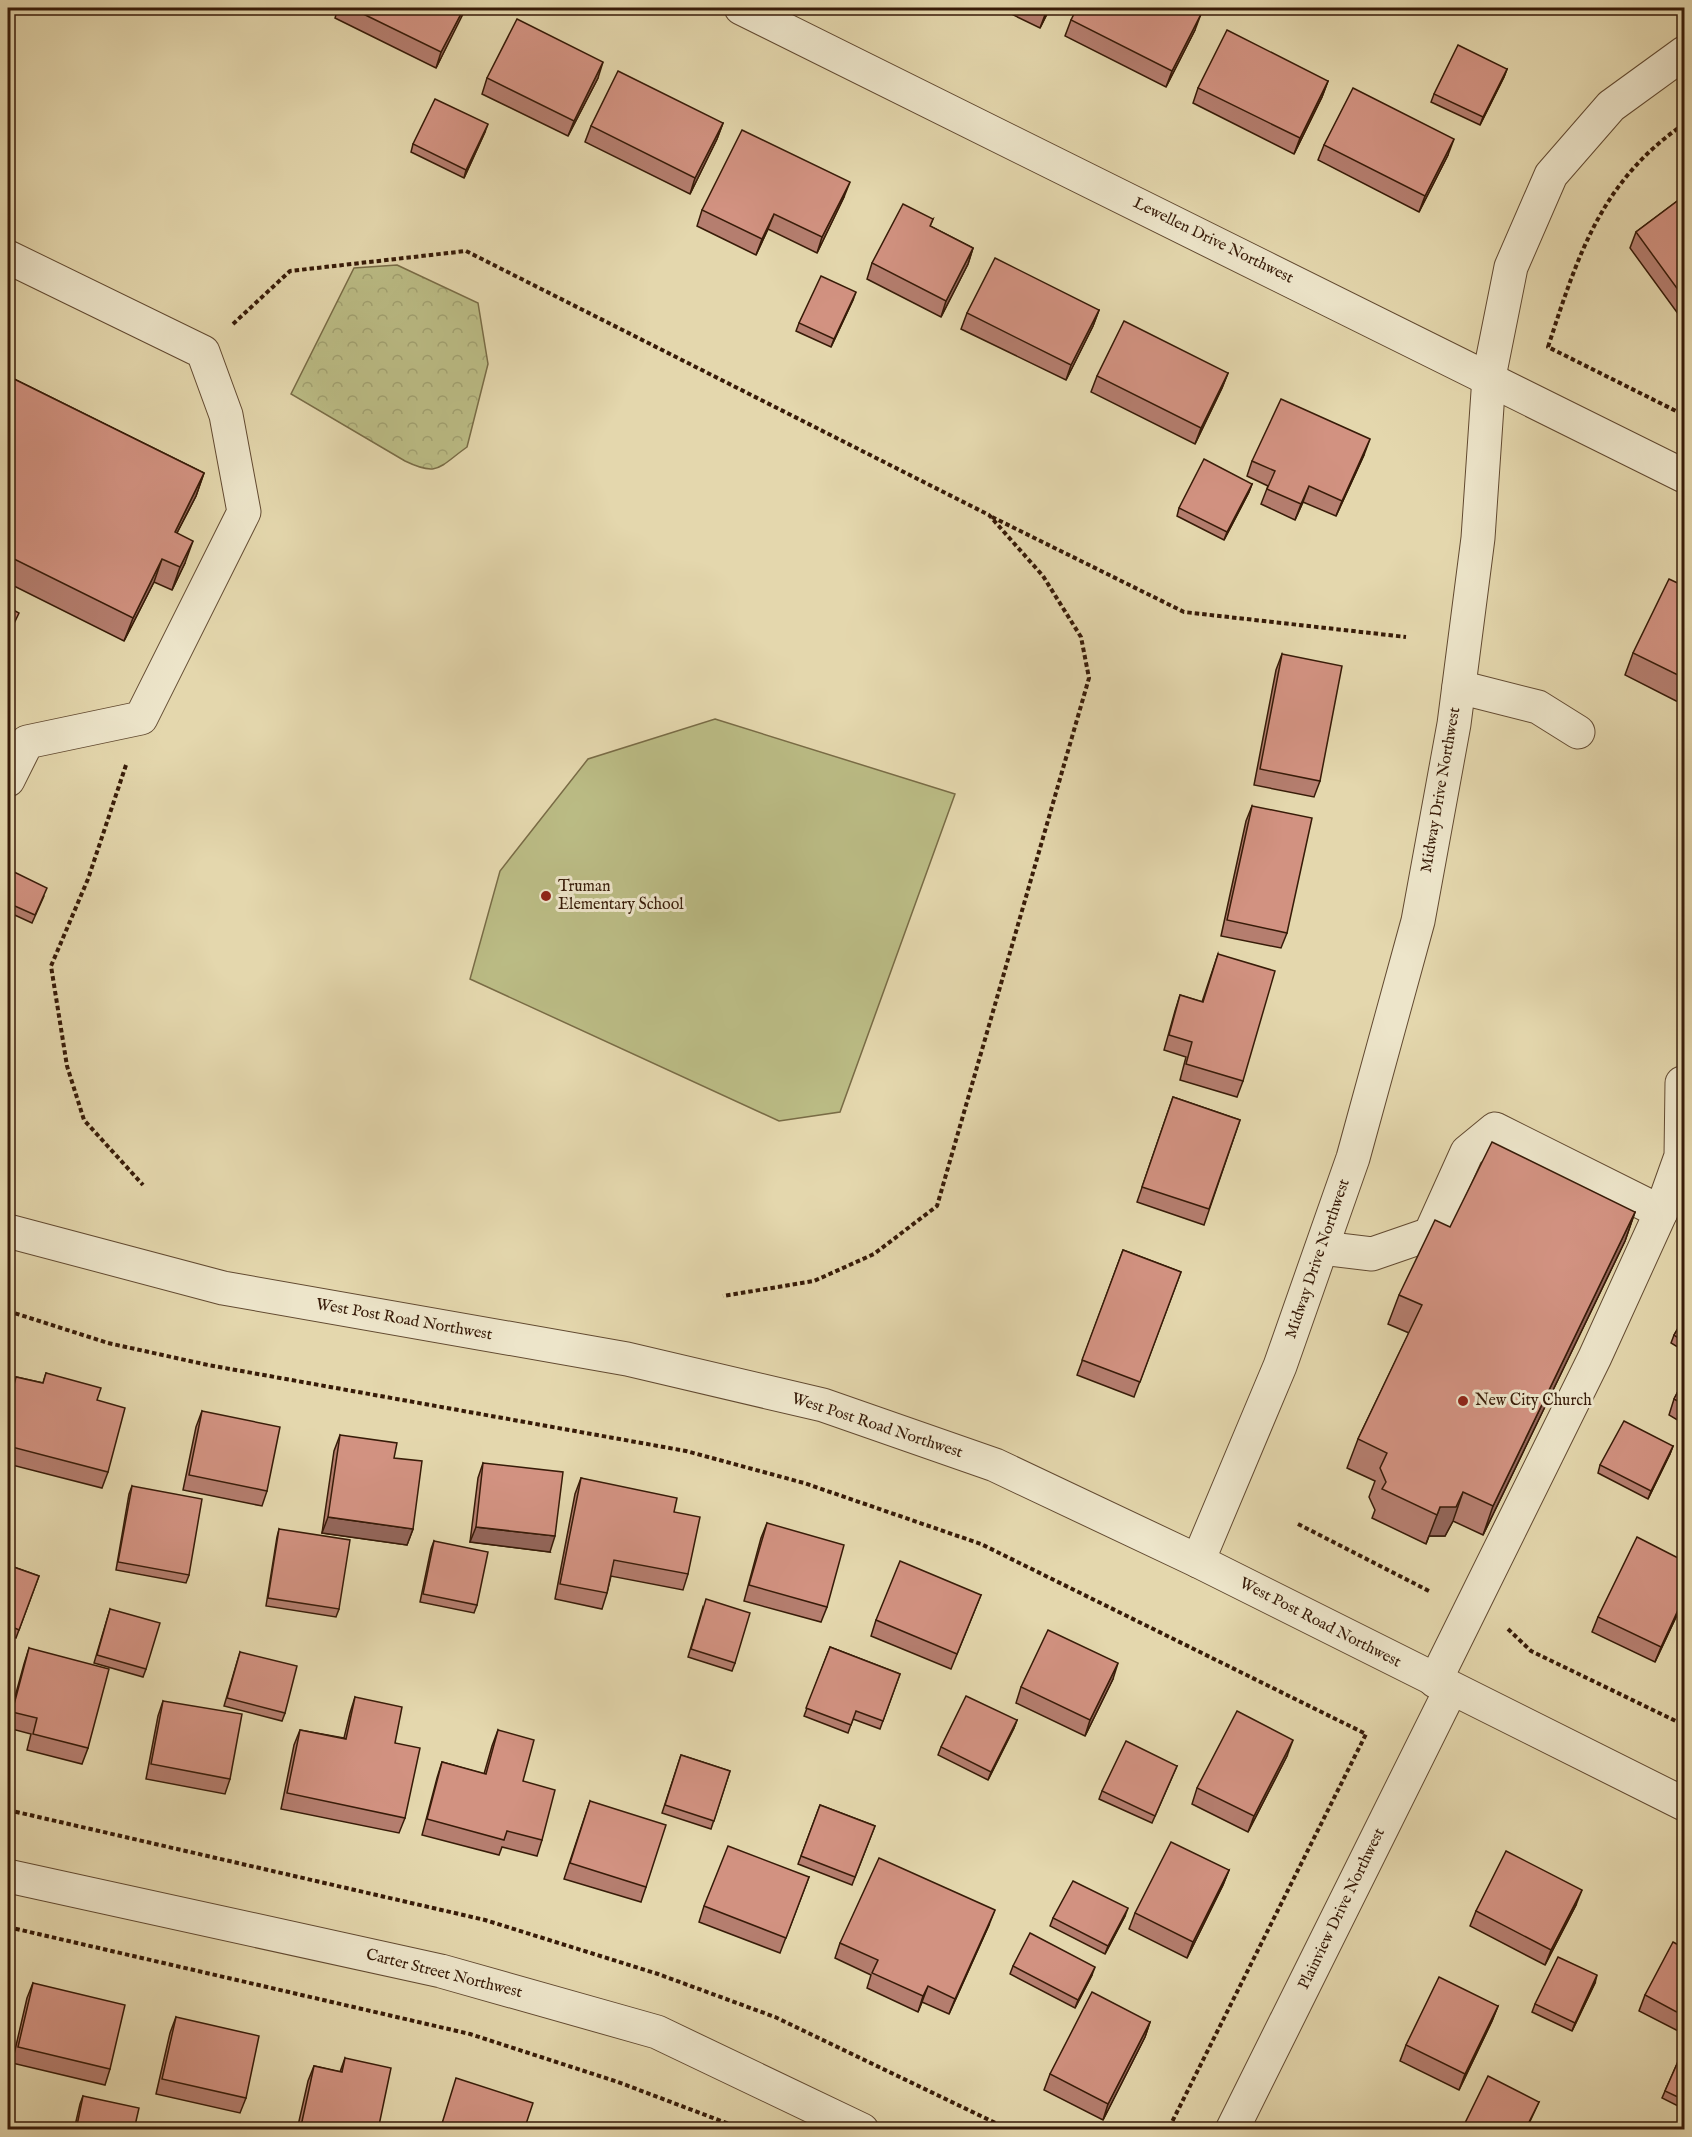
<svg xmlns="http://www.w3.org/2000/svg" width="1692" height="2137" viewBox="0 0 1692 2137" font-family="'IM FELL English',serif">
	<defs>
		<pattern id="park-crowns" width="20" height="18" patternUnits="userSpaceOnUse" patternTransform="scale(1.5)"><rect width="20" height="18" fill="#bbbc85"/><path d="M2 6a3 3 0 1 1 6 0M12 15a3 3 0 1 1 6 0" fill="none" stroke="#a1a171"/></pattern>
	</defs>
	<rect width="100%" height="100%" fill="#e4d7ad"/>
	<filter id="stains"><feTurbulence type="fractalNoise" baseFrequency=".00333" numOctaves="4"/><feColorMatrix values="0 0 0 0 .2 0 0 0 0 .09 0 0 0 0 .02 0 0 0 .5 -.17"/></filter>
	<radialGradient id="worn" r=".72"><stop offset=".6" stop-color="#630" stop-opacity="0"/><stop offset="1" stop-color="#630" stop-opacity=".3"/></radialGradient>
	<polygon fill="#bbbc85" stroke="#796c46" stroke-width="1.5" points="715,719 955,794 840,1112 779,1121 470,979 500,871 588,759"/>
	<path fill="url(#park-crowns)" stroke="#796c46" stroke-width="1.5" d="M397,265L478,303L488,364L467,447C439,467 438,477 405,461L291,394L354,268Z"/>
	<g fill="none" stroke-linecap="round" stroke-linejoin="round">
		<defs>
			<g id="minor">
				<polyline points="741,8 1684,476"/>
				<polyline points="8,257 203,352 226,415 244,512 141,718 27,742 8,780"/>
				<polyline points="1459,687 1538,707 1578,732"/>
				<polyline points="8,1231 223,1288 627,1359 823,1405 995,1465 1198,1561 1684,1804"/>
				<polyline points="1322,1248 1372,1254 1430,1234 1467,1152 1495,1129 1661,1212"/>
				<polyline points="1198,1561 1280,1366 1353,1158 1418,921 1454,724 1478,538 1489,377 1511,267 1551,175 1611,106 1684,53"/>
				<polyline points="1435,1681 1595,1357 1661,1212 1681,1156 1682,1083"/>
				<polyline points="8,1876 441,1971 657,2032 862,2130"/>
				<polyline points="1232,2130 1451,1689"/>
			</g>
		</defs>
		<use href="#minor" stroke="#624a31" stroke-width="35"/>
		<g stroke="#371b08" stroke-width="4" stroke-dasharray="4.5 3" stroke-linecap="butt">
			<path d="M1684,124C1601,181 1578,255 1548,347L1684,415"/>
			<polyline points="233,324 290,271 466,251 989,515 1043,576 1081,637 1089,678 937,1206 874,1254 814,1281 723,1296"/>
			<polyline points="992,517 1184,612 1406,637"/>
			<polyline points="126,765 88,879 51,966 67,1066 84,1120 143,1185"/>
			<polyline points="8,1311 108,1343 208,1365 686,1451 804,1483 981,1544 1366,1734 1168,2130"/>
			<polyline points="1298,1524 1431,1592"/>
			<polyline points="1508,1629 1531,1651 1684,1725"/>
			<polyline points="8,1810 485,1920 658,1974 775,2017 1010,2130"/>
			<polyline points="8,1927 470,2034 618,2082 745,2130"/>
		</g>
		<use href="#minor" stroke="#ede5ca" stroke-width="33"/>
	</g>
	<g fill="#b57e6f" stroke="#371b08" stroke-width="1.5">
		<polygon points="338,8 465,8 436,68 335,18"/>
		<polygon points="999,8 1050,8 1040,28"/>
		<polygon points="1071,20 1195,30 1166,87 1065,36"/>
		<polygon points="1507,69 1504,77 1480,125 1431,102 1434,94"/>
		<polygon points="487,78 598,78 568,136 482,94"/>
		<polygon points="1328,81 1322,97 1294,154 1193,103 1198,88"/>
		<polygon points="723,123 717,139 690,194 585,142 591,126"/>
		<polygon points="485,132 464,178 411,152 413,144"/>
		<polygon points="1324,145 1448,155 1419,212 1318,160"/>
		<polygon points="1684,196 1684,322 1630,248 1636,232"/>
		<polygon points="844,197 817,253 768,229 756,255 697,226 702,210"/>
		<polygon points="933,219 930,226 973,248 968,264 941,317 867,279 872,263"/>
		<polygon points="853,300 831,347 796,331 799,323"/>
		<polygon points="1099,310 1093,326 1066,380 961,329 967,313"/>
		<polygon points="1228,373 1222,388 1195,444 1091,392 1097,376"/>
		<polygon points="8,376 204,473 196,496 177,533 185,563 172,590 154,582 124,641 8,583"/>
		<polygon points="1364,455 1336,516 1303,502 1295,520 1261,504 1268,486 1247,476 1252,461"/>
		<polygon points="1252,484 1249,492 1224,540 1177,516 1179,508"/>
		<polygon points="1684,586 1684,705 1625,675 1633,653"/>
		<polygon points="1282,654 1320,781 1314,797 1254,785 1276,670"/>
		<polygon points="1252,806 1287,933 1281,948 1221,936 1246,821"/>
		<polygon points="8,869 44,896 32,923 8,912"/>
		<polygon points="1218,954 1243,1081 1237,1097 1180,1080 1186,1057 1164,1050 1175,1011 1180,995 1202,1002"/>
		<polygon points="1173,1097 1240,1120 1204,1225 1137,1202"/>
		<polygon points="1635,1212 1625,1241 1483,1535 1453,1521 1445,1536 1429,1536 1426,1544 1372,1518 1375,1510 1369,1497 1375,1481 1347,1468 1358,1439 1409,1333 1388,1324 1399,1295 1450,1227"/>
		<polygon points="1123,1250 1181,1272 1134,1397 1077,1375"/>
		<polygon points="1684,1318 1684,1351 1671,1343 1674,1335"/>
		<polygon points="46,1373 97,1400 108,1472 102,1488 8,1464 8,1401 16,1377 43,1383"/>
		<polygon points="1684,1380 1684,1424 1669,1415 1674,1399"/>
		<polygon points="202,1411 267,1491 262,1506 183,1490 196,1427"/>
		<polygon points="340,1435 413,1529 407,1545 322,1533 334,1451"/>
		<polygon points="1673,1446 1670,1454 1648,1499 1598,1473 1600,1465"/>
		<polygon points="1684,1456 1684,1470 1680,1467"/>
		<polygon points="483,1463 550,1552 470,1542 478,1478"/>
		<polygon points="581,1478 674,1512 688,1574 683,1590 611,1576 607,1593 602,1609 555,1599 575,1494"/>
		<polygon points="132,1486 189,1575 186,1583 116,1570 129,1494"/>
		<polygon points="767,1523 827,1607 821,1622 744,1601 761,1538"/>
		<polygon points="279,1529 339,1609 336,1617 266,1606 277,1537"/>
		<polygon points="434,1541 477,1605 474,1613 420,1602 431,1549"/>
		<polygon points="8,1565 39,1576 16,1638 8,1634"/>
		<polygon points="981,1595 951,1669 871,1636 876,1620"/>
		<polygon points="1684,1600 1655,1662 1592,1632 1598,1617"/>
		<polygon points="703,1607 735,1663 732,1671 688,1657"/>
		<polygon points="110,1609 146,1669 143,1677 94,1663"/>
		<polygon points="830,1647 900,1674 880,1729 853,1719 848,1733 804,1716"/>
		<polygon points="29,1648 88,1748 82,1764 27,1750 31,1734 8,1728 8,1722 24,1664"/>
		<polygon points="240,1652 285,1713 282,1721 224,1706"/>
		<polygon points="1113,1679 1085,1736 1016,1703 1021,1687"/>
		<polygon points="355,1697 395,1743 405,1818 399,1833 281,1809 294,1745 300,1730 344,1738 350,1713"/>
		<polygon points="163,1701 230,1779 225,1794 146,1779 158,1716"/>
		<polygon points="1017,1720 1014,1728 988,1780 938,1755 941,1747"/>
		<polygon points="498,1730 523,1781 542,1840 537,1856 502,1847 499,1855 422,1835 437,1778 442,1762 484,1774 492,1746"/>
		<polygon points="681,1755 730,1771 711,1829 662,1813"/>
		<polygon points="1287,1756 1248,1832 1192,1804 1197,1788"/>
		<polygon points="1177,1766 1152,1823 1099,1799 1102,1791"/>
		<polygon points="590,1801 646,1887 641,1902 564,1879"/>
		<polygon points="820,1805 875,1826 852,1885 798,1864"/>
		<polygon points="1229,1870 1223,1885 1187,1958 1129,1929 1135,1913"/>
		<polygon points="809,1877 780,1953 699,1922 704,1906"/>
		<polygon points="1576,1905 1545,1965 1470,1926 1476,1911"/>
		<polygon points="1125,1916 1105,1954 1050,1926 1053,1918"/>
		<polygon points="989,1925 949,2014 922,2002 918,2012 867,1988 871,1975 835,1958 840,1943"/>
		<polygon points="1684,1948 1684,2034 1639,2011 1645,1995"/>
		<polygon points="1013,1966 1092,1975 1075,2008 1010,1974"/>
		<polygon points="33,1983 110,2069 105,2085 12,2063 27,1998"/>
		<polygon points="1595,1983 1572,2031 1532,2012 1535,2004"/>
		<polygon points="1498,2006 1492,2021 1459,2090 1400,2061 1406,2045"/>
		<polygon points="176,2017 246,2098 240,2113 156,2094 170,2033"/>
		<polygon points="1150,2022 1145,2037 1103,2120 1044,2090 1050,2074"/>
		<polygon points="1684,2048 1684,2109 1662,2098"/>
		<polygon points="345,2058 378,2130 297,2130 308,2081 314,2066 340,2072"/>
		<polygon points="83,2096 134,2130 74,2130 80,2104"/>
		<polygon points="1539,2102 1526,2130 1462,2130 1465,2123"/>
	</g>
	<g fill="#93665a" stroke="#371b08" stroke-width="1.5">
		<polygon points="464,8 465,8 465,10 436,68 441,52"/>
		<polygon points="1048,8 1050,8 1040,28 1046,12"/>
		<polygon points="1201,14 1195,30 1166,87 1172,71"/>
		<polygon points="603,62 598,78 568,136 574,121"/>
		<polygon points="1507,69 1504,77 1480,125 1483,117"/>
		<polygon points="1328,81 1322,97 1294,154 1300,138"/>
		<polygon points="723,123 717,139 690,194 695,178"/>
		<polygon points="488,124 485,132 464,178 466,170"/>
		<polygon points="1454,139 1448,155 1419,212 1425,196"/>
		<polygon points="850,182 844,197 817,253 822,237"/>
		<polygon points="774,214 768,229 756,255 762,239"/>
		<polygon points="973,248 968,264 941,317 946,301"/>
		<polygon points="856,292 853,300 831,347 834,339"/>
		<polygon points="1099,310 1093,326 1066,380 1071,365"/>
		<polygon points="1228,373 1222,388 1195,444 1201,428"/>
		<polygon points="1370,439 1364,455 1336,516 1342,501"/>
		<polygon points="204,473 196,496 166,554 175,532"/>
		<polygon points="1252,484 1249,492 1224,540 1227,532"/>
		<polygon points="1309,486 1303,502 1295,520 1301,504"/>
		<polygon points="193,541 185,563 172,590 180,567"/>
		<polygon points="162,559 154,582 124,641 133,618"/>
		<polygon points="1635,1212 1625,1241 1483,1535 1493,1506"/>
		<polygon points="1673,1446 1670,1454 1648,1499 1651,1491"/>
		<polygon points="1463,1492 1453,1521 1445,1536 1429,1536 1426,1544 1440,1507"/>
		<polygon points="328,1517 413,1529 407,1545 322,1533"/>
		<polygon points="476,1527 555,1536 550,1552 470,1542"/>
		<polygon points="1684,1597 1684,1600 1655,1662 1661,1647"/>
		<polygon points="1118,1663 1113,1679 1085,1736 1090,1720"/>
		<polygon points="1017,1720 1014,1728 988,1780 991,1772"/>
		<polygon points="1293,1740 1287,1756 1248,1832 1254,1816"/>
		<polygon points="1229,1870 1223,1885 1187,1958 1193,1942"/>
		<polygon points="1582,1890 1576,1905 1545,1965 1551,1950"/>
		<polygon points="1128,1908 1125,1916 1105,1954 1108,1946"/>
		<polygon points="995,1910 989,1925 949,2014 955,1999"/>
		<polygon points="1095,1967 1092,1975 1075,2008 1078,2000"/>
		<polygon points="1597,1975 1595,1983 1572,2031 1575,2023"/>
		<polygon points="928,1986 922,2002 918,2012 923,1996"/>
		<polygon points="1498,2006 1492,2021 1459,2090 1465,2074"/>
		<polygon points="1150,2022 1145,2037 1103,2120 1108,2104"/>
	</g>
	<g fill="#d29281" stroke="#371b08" stroke-width="1.5">
		<polygon points="351,8 464,8 441,52"/>
		<polygon points="1036,8 1048,8 1046,12"/>
		<polygon points="1077,8 1187,8 1201,14 1172,71 1071,20"/>
		<polygon points="517,19 603,62 574,121 487,78"/>
		<polygon points="1227,30 1328,81 1300,138 1198,88"/>
		<polygon points="1458,45 1507,69 1483,117 1434,94"/>
		<polygon points="618,71 723,123 695,178 591,126"/>
		<polygon points="1353,88 1454,139 1425,196 1324,145"/>
		<polygon points="435,99 488,124 466,170 413,144"/>
		<polygon points="742,130 850,182 822,237 774,214 762,239 702,210"/>
		<polygon points="1684,196 1684,298 1636,232"/>
		<polygon points="903,204 933,219 930,226 973,248 946,301 872,263"/>
		<polygon points="995,258 1099,310 1071,365 967,313"/>
		<polygon points="821,276 856,292 834,339 799,323"/>
		<polygon points="1124,321 1228,373 1201,428 1097,376"/>
		<polygon points="8,376 204,473 175,532 193,541 180,567 162,559 133,618 8,556"/>
		<polygon points="1281,399 1370,439 1342,501 1309,486 1301,504 1267,489 1275,471 1252,461"/>
		<polygon points="1204,459 1252,484 1227,532 1179,508"/>
		<polygon points="1669,579 1684,586 1684,678 1633,653"/>
		<polygon points="8,607 19,613 8,636"/>
		<polygon points="1282,654 1342,666 1320,781 1260,769"/>
		<polygon points="1252,806 1312,818 1287,933 1227,920"/>
		<polygon points="8,869 47,888 35,915 8,903"/>
		<polygon points="1218,954 1275,971 1243,1081 1186,1064 1192,1042 1169,1035 1180,995 1203,1002"/>
		<polygon points="1173,1097 1240,1120 1209,1209 1142,1187"/>
		<polygon points="1492,1142 1635,1212 1493,1506 1463,1492 1456,1507 1440,1507 1437,1515 1382,1489 1386,1482 1380,1468 1387,1453 1358,1439 1422,1305 1399,1295 1435,1220 1450,1227"/>
		<polygon points="1123,1250 1181,1272 1140,1382 1082,1360"/>
		<polygon points="1684,1318 1684,1342 1674,1335"/>
		<polygon points="46,1373 101,1388 97,1400 125,1408 108,1472 8,1446 8,1408 16,1377 43,1383"/>
		<polygon points="1684,1380 1684,1405 1674,1399"/>
		<polygon points="202,1411 280,1427 267,1491 189,1475"/>
		<polygon points="1624,1421 1673,1446 1651,1491 1600,1465"/>
		<polygon points="340,1435 397,1443 394,1458 422,1461 413,1529 328,1517"/>
		<polygon points="483,1463 563,1472 555,1536 476,1527"/>
		<polygon points="581,1478 677,1498 674,1512 700,1517 688,1574 614,1560 607,1593 560,1584"/>
		<polygon points="132,1486 202,1499 189,1575 118,1562"/>
		<polygon points="767,1523 844,1545 827,1607 749,1585"/>
		<polygon points="279,1529 350,1540 339,1609 268,1598"/>
		<polygon points="1637,1537 1684,1561 1684,1597 1661,1647 1598,1617"/>
		<polygon points="434,1541 488,1552 477,1605 423,1594"/>
		<polygon points="900,1561 981,1595 957,1654 876,1620"/>
		<polygon points="8,1565 39,1576 19,1630 8,1625"/>
		<polygon points="706,1599 750,1613 735,1663 691,1649"/>
		<polygon points="110,1609 160,1623 146,1669 97,1655"/>
		<polygon points="1048,1630 1118,1663 1090,1720 1021,1687"/>
		<polygon points="830,1647 900,1674 883,1721 856,1711 851,1725 806,1708"/>
		<polygon points="29,1648 109,1669 88,1748 33,1734 37,1718 12,1712"/>
		<polygon points="240,1652 297,1666 285,1713 227,1698"/>
		<polygon points="966,1696 1017,1720 991,1772 941,1747"/>
		<polygon points="355,1697 402,1707 395,1743 420,1748 405,1818 287,1793 300,1730 346,1739"/>
		<polygon points="163,1701 242,1714 230,1779 151,1764"/>
		<polygon points="1237,1711 1293,1740 1254,1816 1197,1788"/>
		<polygon points="498,1730 534,1740 523,1781 555,1790 542,1840 507,1831 504,1840 427,1819 442,1762 486,1774"/>
		<polygon points="1126,1741 1177,1766 1155,1816 1102,1791"/>
		<polygon points="681,1755 730,1771 714,1821 665,1805"/>
		<polygon points="590,1801 666,1825 646,1887 570,1863"/>
		<polygon points="820,1805 875,1826 855,1877 801,1856"/>
		<polygon points="1171,1842 1229,1870 1193,1942 1135,1913"/>
		<polygon points="728,1846 809,1877 786,1938 704,1906"/>
		<polygon points="1506,1851 1582,1890 1551,1950 1476,1911"/>
		<polygon points="879,1858 995,1910 955,1999 928,1986 923,1996 872,1973 878,1960 840,1943"/>
		<polygon points="1073,1881 1128,1908 1108,1946 1053,1918"/>
		<polygon points="1030,1933 1095,1967 1078,2000 1013,1966"/>
		<polygon points="1673,1942 1684,1948 1684,2016 1645,1995"/>
		<polygon points="1558,1957 1597,1975 1575,2023 1535,2004"/>
		<polygon points="1439,1977 1498,2006 1465,2074 1406,2045"/>
		<polygon points="33,1983 125,2005 110,2069 18,2047"/>
		<polygon points="1092,1992 1150,2022 1108,2104 1050,2074"/>
		<polygon points="176,2017 259,2036 246,2098 162,2079"/>
		<polygon points="1684,2048 1684,2100 1665,2091"/>
		<polygon points="345,2058 391,2068 378,2130 319,2130 301,2126 314,2066 342,2072"/>
		<polygon points="1488,2076 1539,2102 1525,2130 1478,2130 1465,2123"/>
		<polygon points="456,2078 533,2103 524,2130 440,2130"/>
		<polygon points="83,2096 139,2108 134,2130 76,2130"/>
		<polygon points="589,2123 606,2130 587,2130"/>
	</g>
	<g fill="#8f2418" stroke="#ede5ca" stroke-width="2">
		<circle cx="546" cy="896" r="6"/>
		<circle cx="1463" cy="1401" r="6"/>
	</g>
	<g text-anchor="middle" dominant-baseline="central" stroke-width="6" stroke-linejoin="round" paint-order="stroke">
		<g font-size="16" fill="#371b08" stroke="#ede5ca">
			<text transform="translate(1213 241) rotate(26)">Lewellen Drive Northwest</text>
			<text transform="translate(1441 790) rotate(-80)">Midway Drive Northwest</text>
			<text transform="translate(1318 1259) rotate(-71)">Midway Drive Northwest</text>
			<text transform="translate(404 1320) rotate(10)">West Post Road Northwest</text>
			<text transform="translate(877 1426) rotate(18)">West Post Road Northwest</text>
			<text transform="translate(1320 1623) rotate(27)">West Post Road Northwest</text>
			<text transform="translate(1342 1909) rotate(-64)">Plainview Drive Northwest</text>
			<text transform="translate(444 1974) rotate(14)">Carter Street Northwest</text>
		</g>
		<g font-size="16" fill="#371b08" stroke="#ede5ca" text-anchor="start">
			<text x="558" y="887">Truman<tspan x="558" dy="18">Elementary School</tspan></text>
			<text x="1475" y="1401">New City Church</text>
		</g>
	</g>
	<rect width="1692" height="2137" fill="none" stroke="#e4d7ad" stroke-width="30"/>
	<rect x="9" y="9" width="1674" height="2119" fill="none" stroke="#371b08" stroke-width="3"/>
	<rect x="15" y="15" width="1662" height="2107" fill="none" stroke="#371b08" stroke-width="1.5"/>
	<rect width="100%" height="100%" filter="url(#stains)"/>
	<rect width="100%" height="100%" fill="url(#worn)"/>
</svg>
